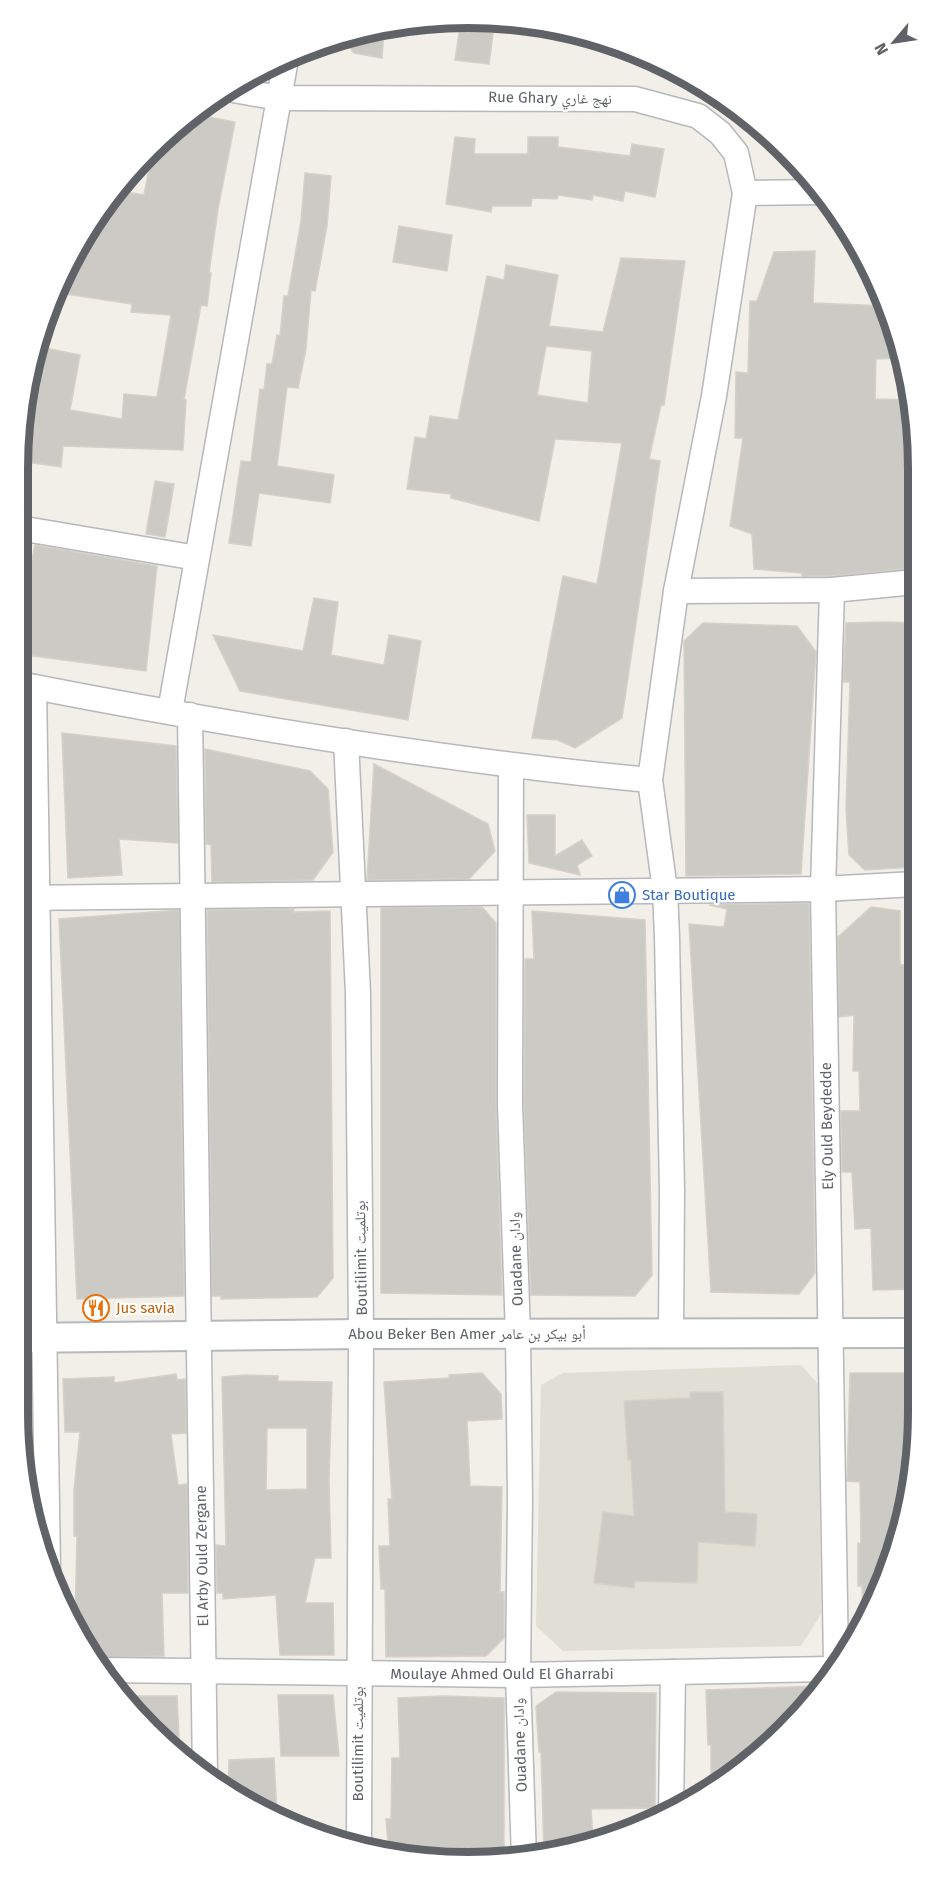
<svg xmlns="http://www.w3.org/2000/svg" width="936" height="1881" viewBox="0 0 936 1881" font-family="'Fira Sans','Noto Naskh Arabic',sans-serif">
	<rect width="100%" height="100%" fill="#f1efe8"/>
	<polygon fill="#e1ded6" points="801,1365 818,1384 821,1614 801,1646 563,1651 536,1626 541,1385 563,1373"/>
	<g fill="#cccac5" stroke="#d6d1c6" stroke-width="1.5" fill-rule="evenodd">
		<polygon points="495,19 489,64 455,60 461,20"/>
		<polygon points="384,28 382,58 354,53 342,38"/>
		<polygon points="193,114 235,122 218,209 209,273 211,273 207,306 201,305 184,399 186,400 183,450 63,446 61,467 27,462 38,390 27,388 35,346 80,355 70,410 122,419 124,394 157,397 171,315 131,312 132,304 60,293 64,269 80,243 88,244 90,228 111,194 115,190 144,195 153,149 171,130"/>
		<polygon points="455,137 475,139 474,154 528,154 528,137 558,137 558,147 630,156 632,144 664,149 655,197 625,191 623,201 593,195 592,200 558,195 557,199 532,198 531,206 492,206 491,212 446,204"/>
		<polygon points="305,173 331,176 327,226 315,291 311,290 306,349 298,388 287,387 277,466 334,475 330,503 259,493 251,546 229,543 241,461 251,462 260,389 264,390 267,364 272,364 277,335 280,336 284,296 288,296 301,221"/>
		<polygon points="399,226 452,235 447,271 393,262"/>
		<polygon points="815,251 813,303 886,306 900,358 876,359 875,399 912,400 914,409 915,568 831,576 802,576 802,573 754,569 752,534 730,526 743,438 735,438 736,372 748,373 750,301 757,301 774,252"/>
		<path d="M621,258L685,261L664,405H661L649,459L660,461L622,718L575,748L558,740L532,738L563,576L597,584L622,443L555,439L539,521L451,498V494L407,489L415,437L426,439L430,416L458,420L487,276L504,280L506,265L558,275L549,326L603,332ZM546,346L592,351L588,403L537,395Z"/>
		<polygon points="155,481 174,484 165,537 146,534"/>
		<polygon points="35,545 157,566 146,671 19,654 19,590 26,590"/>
		<polygon points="314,598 338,602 331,655 384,665 389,635 421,641 408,720 240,691 213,635 303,651"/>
		<polygon points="885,622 915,623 915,867 865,870 849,855 846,809 850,682 843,682 846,623"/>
		<polygon points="703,623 797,626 816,652 801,874 686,876 684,641"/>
		<polygon points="62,733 176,746 178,843 119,839 122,875 68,878"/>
		<polygon points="205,749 310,771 328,789 333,852 313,880 212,882 211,845 206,844"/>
		<polygon points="374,764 488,824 495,851 469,879 367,880"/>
		<polygon points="527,815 555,815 555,856 582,840 592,856 577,865 580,875 529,863"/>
		<polygon points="809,903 815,1273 799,1294 711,1292 689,924 724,927 727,909 709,905"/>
		<polygon points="482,907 496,923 496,1104 502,1295 381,1293 381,908"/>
		<polygon points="871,907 900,911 900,965 916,964 917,1289 873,1290 871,1228 855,1229 852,1172 842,1172 841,1111 860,1111 859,1071 853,1071 854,1015 839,1017 838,937"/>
		<polygon points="294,909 293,912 330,911 333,1278 317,1297 221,1299 221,1296 212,1296 207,910"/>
		<polygon points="179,910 184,1296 77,1299 59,919"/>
		<polygon points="532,911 645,920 652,1275 635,1296 531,1295 524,1104 525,959 534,959"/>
		<polygon points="482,1373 501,1394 502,1419 467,1421 470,1486 502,1487 500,1592 504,1592 504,1638 486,1656 386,1657 385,1589 381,1589 379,1546 390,1546 388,1499 392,1499 384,1382 449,1378 449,1375"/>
		<polygon points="850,1373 917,1373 917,1442 903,1529 872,1612 863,1623 862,1586 858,1586 858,1543 861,1543 860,1482 847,1481"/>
		<polygon points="176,1374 177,1380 185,1379 186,1433 171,1434 178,1485 187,1484 188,1593 162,1593 164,1656 95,1658 75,1620 77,1536 74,1536 74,1490 80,1432 65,1432 63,1379 114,1377 114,1383"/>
		<path d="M245,1375L278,1376V1381L332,1382L329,1480L331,1558H315L305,1603H333L334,1655H280L276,1595L223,1599V1593H217L216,1545L226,1546L222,1377ZM267,1428H307V1489L266,1490Z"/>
		<polygon points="690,1392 723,1392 725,1512 757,1514 755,1546 698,1542 697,1583 635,1581 634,1588 594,1583 603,1512 634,1516 631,1460 628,1460 624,1401 690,1398"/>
		<polygon points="819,1686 786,1731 711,1785 711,1745 708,1745 706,1690"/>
		<polygon points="556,1692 656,1693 655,1808 591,1809 593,1839 544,1854 541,1752 539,1752 536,1706"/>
		<polygon points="278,1695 333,1695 339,1756 281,1756"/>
		<polygon points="119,1696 177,1696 180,1758 171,1751"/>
		<polygon points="443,1696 504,1698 504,1858 389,1855 386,1819 391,1819 392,1758 400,1758 398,1698"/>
		<polygon points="274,1758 277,1815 243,1803 228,1792 229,1760"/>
	</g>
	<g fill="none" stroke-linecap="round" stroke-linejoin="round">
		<defs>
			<g id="minor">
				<polyline points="228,89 279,98 635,99 698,116 720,133 736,153 745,193 714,396 676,591 650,780 665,890 667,937 672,1191 671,1335"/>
				<polyline points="745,193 823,192"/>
				<polyline points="19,528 197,558"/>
				<polyline points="832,590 823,889 836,1662"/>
				<polyline points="676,591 832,590 915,582"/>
				<path d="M19,684C228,725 439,760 650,780"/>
				<polyline points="34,687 48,1569"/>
				<polyline points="170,711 286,59"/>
				<polyline points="190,715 205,1775"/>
				<polyline points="346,741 358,993 361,1334 359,1846"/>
				<polyline points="511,767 510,1104 518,1335 520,1498 518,1675 524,1859"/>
				<polyline points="19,898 823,889 915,884"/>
				<polyline points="102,1670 518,1675 830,1669"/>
				<polyline points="671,1814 673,1672"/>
			</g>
			<polyline id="tertiary" points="18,1338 361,1334 917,1333"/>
		</defs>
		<use href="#minor" stroke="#b5b8bc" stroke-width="27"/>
		<use href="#tertiary" stroke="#b5b8bc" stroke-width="32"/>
		<use href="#minor" stroke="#fff" stroke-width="24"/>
		<use href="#tertiary" stroke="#fff" stroke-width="28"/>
	</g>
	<defs>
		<symbol id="shop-ring" viewBox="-11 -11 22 22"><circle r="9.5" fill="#fff" stroke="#3f7fe0" stroke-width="1.5"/><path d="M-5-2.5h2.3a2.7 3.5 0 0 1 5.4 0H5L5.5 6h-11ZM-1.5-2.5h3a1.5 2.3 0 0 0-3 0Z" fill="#3f7fe0"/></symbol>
		<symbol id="restaurant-ring" viewBox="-11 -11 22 22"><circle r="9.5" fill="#fff" stroke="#e8710a" stroke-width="1.5"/><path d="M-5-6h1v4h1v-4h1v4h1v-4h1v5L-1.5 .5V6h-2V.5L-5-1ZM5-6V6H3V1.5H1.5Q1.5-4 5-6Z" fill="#e8710a"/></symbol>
	</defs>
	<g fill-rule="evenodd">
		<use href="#shop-ring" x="607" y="880" width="30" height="30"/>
		<use href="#restaurant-ring" x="81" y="1293" width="30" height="30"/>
	</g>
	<g text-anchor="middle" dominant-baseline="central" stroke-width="4.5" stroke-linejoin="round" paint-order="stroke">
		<g font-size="15" fill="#5f6368" stroke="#fff">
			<text transform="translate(550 98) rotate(1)">Rue Ghary نهج غاري</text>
			<text transform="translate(827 1126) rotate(-91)">Ely Ould Beydedde</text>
			<text transform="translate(361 1258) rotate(-91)">Boutilimit بوتلميت</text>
			<text transform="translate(516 1259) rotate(-92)">Ouadane وادان</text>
			<text x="467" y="1334">Abou Beker Ben Amer أبو بيكر بن عامر</text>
			<text transform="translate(202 1556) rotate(-91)">El Arby Ould Zergane</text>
			<text x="502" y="1674">Moulaye Ahmed Ould El Gharrabi</text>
			<text transform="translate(358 1744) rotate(-90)">Boutilimit بوتلميت</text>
			<text transform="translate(520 1745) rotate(-92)">Ouadane وادان</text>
		</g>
		<g font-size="15" fill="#366cbe" stroke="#fff" text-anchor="start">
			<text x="642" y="895">Star Boutique</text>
		</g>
		<g font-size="15" fill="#c56008" stroke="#fff" text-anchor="start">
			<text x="116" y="1308">Jus savia</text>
		</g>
	</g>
	<path d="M0 0H936V1881H0ZM468 28H468A440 440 0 0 1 908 468V1412A440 440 0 0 1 468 1852H468A440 440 0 0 1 28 1412V468A440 440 0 0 1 468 28Z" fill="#fff" fill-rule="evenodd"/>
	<path fill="none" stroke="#5f6368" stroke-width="8" d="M468 28H468A440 440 0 0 1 908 468V1412A440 440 0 0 1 468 1852H468A440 440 0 0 1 28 1412V468A440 440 0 0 1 468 28Z"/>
	<g transform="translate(894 42) rotate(241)" stroke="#ffffff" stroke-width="4.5" paint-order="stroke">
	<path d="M0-4.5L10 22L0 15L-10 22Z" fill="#5f6368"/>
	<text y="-9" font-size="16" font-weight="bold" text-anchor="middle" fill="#5f6368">N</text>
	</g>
</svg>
